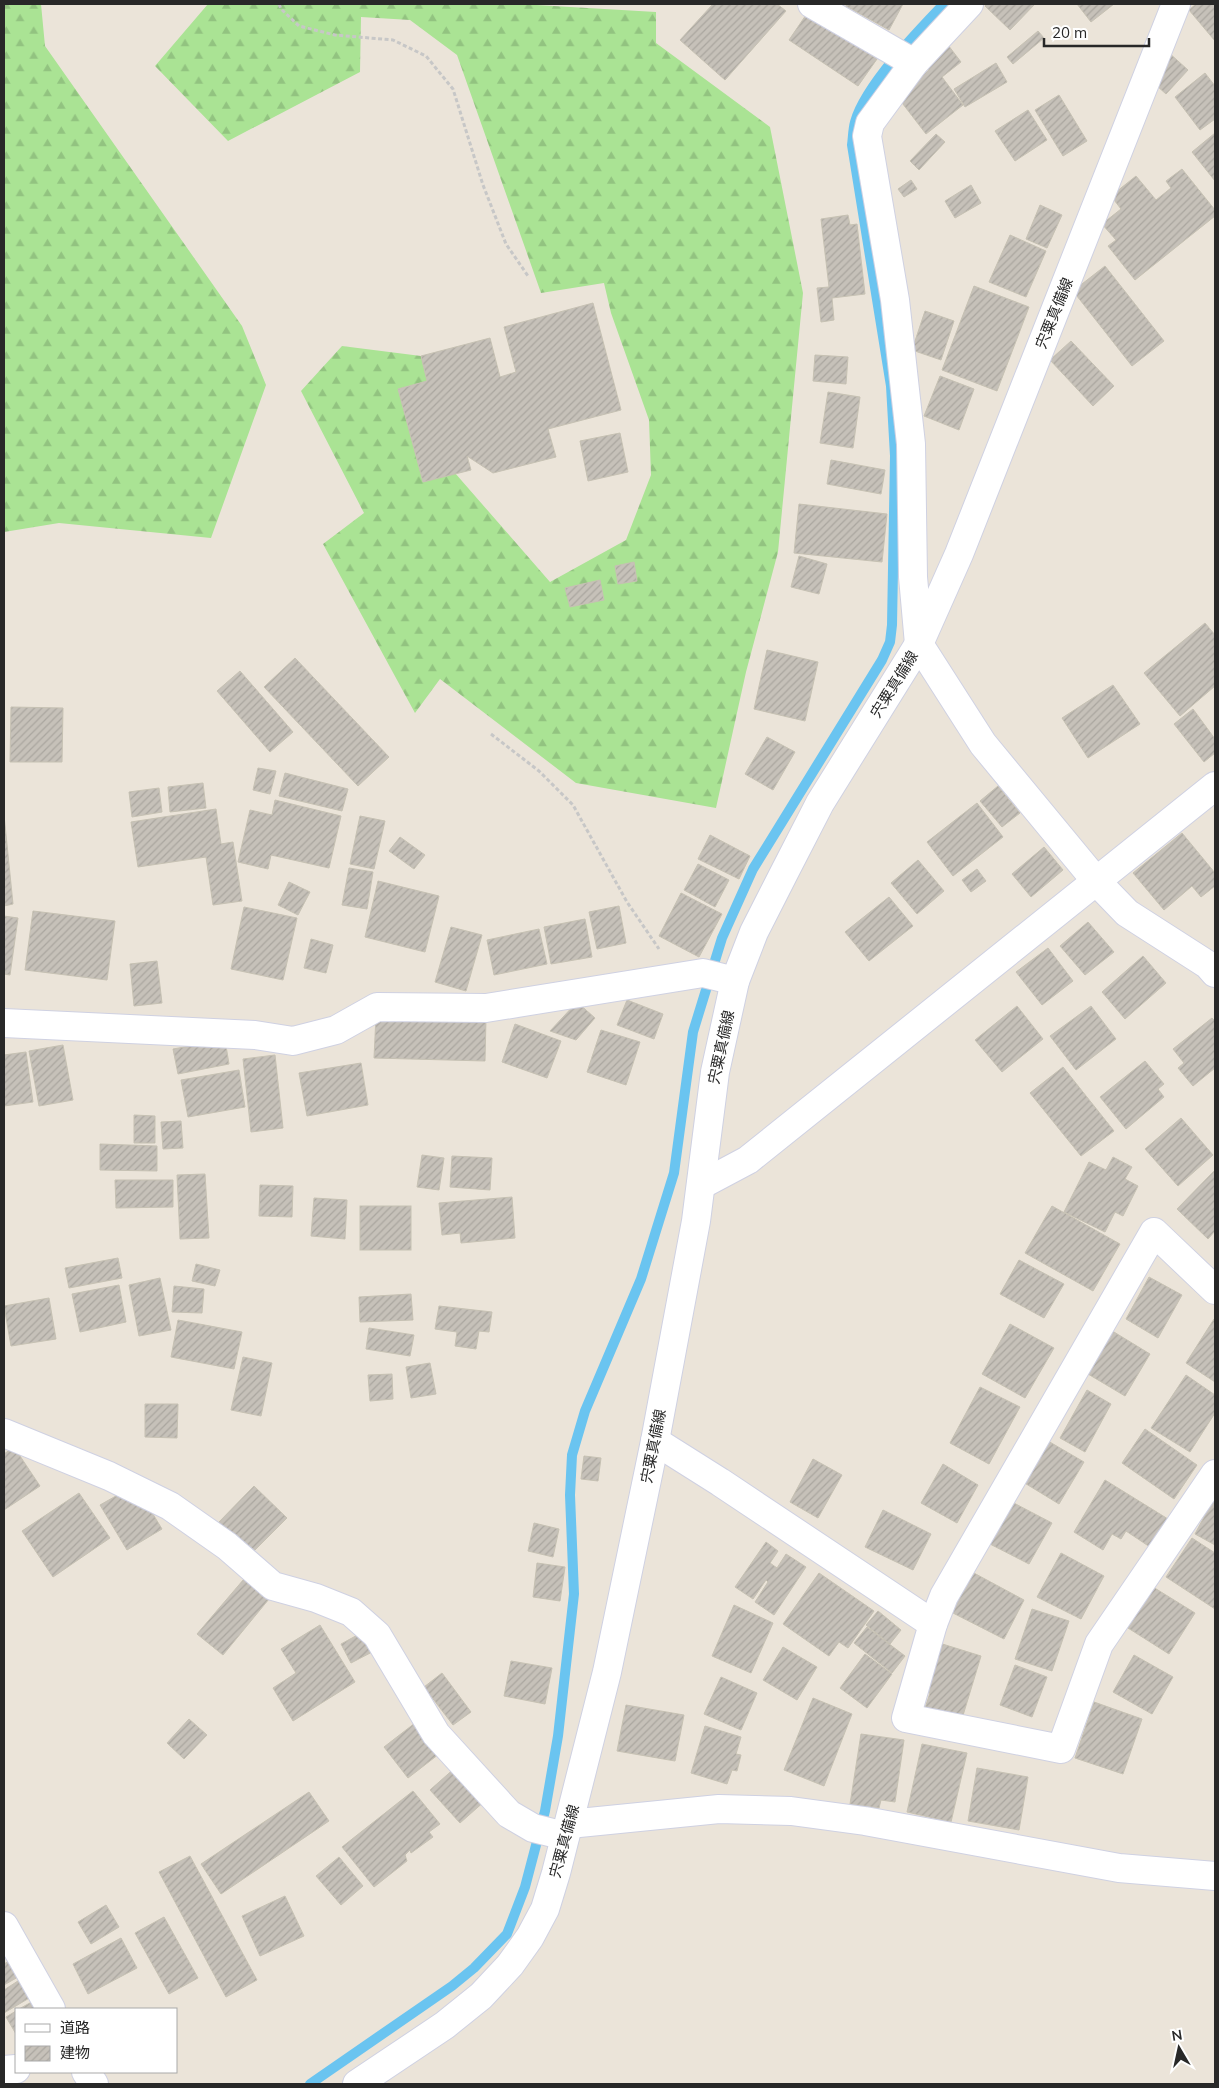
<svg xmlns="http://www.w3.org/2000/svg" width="1219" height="2088" viewBox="0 0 1219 2088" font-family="Mulish,'Noto Sans JP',sans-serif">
	<defs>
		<pattern id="forest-firs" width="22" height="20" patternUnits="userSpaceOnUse" patternTransform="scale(1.25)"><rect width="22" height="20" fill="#aae394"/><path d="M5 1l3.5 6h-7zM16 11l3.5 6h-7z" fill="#92c380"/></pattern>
		<pattern id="building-hatch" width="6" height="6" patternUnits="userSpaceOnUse" patternTransform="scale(1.25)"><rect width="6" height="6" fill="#c6c1b9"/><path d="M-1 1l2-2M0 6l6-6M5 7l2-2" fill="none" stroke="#aaa69f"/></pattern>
	</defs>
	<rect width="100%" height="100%" fill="#ebe4d9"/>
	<g fill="url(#forest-firs)">
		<polygon points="4,4 41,4 45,46 242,326 266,385 211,538 59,523 4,532"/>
		<polygon points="208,4 519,4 656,12 656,43 770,127 803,293 778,552 746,672 716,808 576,783 440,679 415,713 323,544 364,513 301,391 342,346 421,356 427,381 398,389 423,482 455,473 550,582 626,540 651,475 649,420 611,313 604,283 541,293 457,55 410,20 361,17 360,72 228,141 155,66"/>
	</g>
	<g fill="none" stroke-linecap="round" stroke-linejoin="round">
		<path stroke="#6ac4f0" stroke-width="10" d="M310,2084L452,1986L474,1968L507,1934L525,1887L545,1811L558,1736L574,1594L570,1495L572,1455L585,1411L641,1279L674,1173L693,1032L722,938L753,869L882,660L890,642L892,625L895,456L891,386L852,145C853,138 853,129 855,122C865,86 917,32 944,4"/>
	</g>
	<g fill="url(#building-hatch)" stroke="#c6c1b3">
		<polygon points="713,4 777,4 786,11 725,80 680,40"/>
		<polygon points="847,4 903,4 889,30 846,6"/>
		<polygon points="987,4 1035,4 1010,30 985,6"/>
		<polygon points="1077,4 1114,4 1091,22"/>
		<polygon points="1196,4 1215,4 1215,41 1189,10"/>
		<polygon points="808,12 877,59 858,86 789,40"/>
		<polygon points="1038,31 1044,38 1013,64 1007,57"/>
		<polygon points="948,45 961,62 942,77 963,105 926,134 896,95 929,70 924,64"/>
		<polygon points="1168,52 1188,70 1166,94 1156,85"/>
		<polygon points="996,63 1007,82 965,107 954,89"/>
		<polygon points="1205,73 1215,86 1215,119 1200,130 1175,97"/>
		<polygon points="1059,95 1087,141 1063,156 1035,110"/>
		<polygon points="1028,110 1047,140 1015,161 995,131"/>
		<polygon points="1215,133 1215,181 1192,152"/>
		<polygon points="936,134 945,142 919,170 910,161"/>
		<polygon points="1182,169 1215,210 1215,216 1135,280 1108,246 1116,240 1102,224 1121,209 1111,196 1136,176 1156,200 1171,188 1166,181"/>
		<polygon points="911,180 917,189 904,197 898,189"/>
		<polygon points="971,185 981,203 955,218 945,201"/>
		<polygon points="1040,205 1062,215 1047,248 1026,239"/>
		<polygon points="848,215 850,225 857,224 865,294 832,298 834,320 821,322 817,288 829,287 821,219"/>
		<polygon points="1010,235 1046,251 1026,297 989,282"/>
		<polygon points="1105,266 1164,341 1132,366 1073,291"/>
		<polygon points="974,286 1029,307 997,391 942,370"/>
		<polygon points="593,303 621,410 548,429 556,457 493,473 467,456 471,470 423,482 398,389 427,381 421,356 490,338 500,377 516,372 504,327"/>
		<polygon points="925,311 954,321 941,360 912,350"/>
		<polygon points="1071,341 1114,386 1093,406 1050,360"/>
		<polygon points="815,355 848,357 846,384 813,381"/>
		<polygon points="940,376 974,389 959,430 924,416"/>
		<polygon points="828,392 860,397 853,448 820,443"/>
		<polygon points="620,433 628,472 588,481 580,441"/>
		<polygon points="831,460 885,470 881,494 827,484"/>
		<polygon points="799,504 887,514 882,562 794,553"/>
		<polygon points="799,556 827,564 819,594 791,587"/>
		<polygon points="634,562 637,581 618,584 615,566"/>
		<polygon points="600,580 604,600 570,607 565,588"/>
		<polygon points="1205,623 1215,635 1215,686 1180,716 1144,673"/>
		<polygon points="767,650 818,662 805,721 754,709"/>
		<polygon points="295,658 389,757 358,786 264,687"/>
		<polygon points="240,671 293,732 270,752 217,691"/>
		<polygon points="1113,685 1140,724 1088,758 1062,718"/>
		<polygon points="11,707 63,708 62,762 10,762"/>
		<polygon points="1193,709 1215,739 1215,753 1204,762 1174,724"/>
		<polygon points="767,737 795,752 773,790 745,774"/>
		<polygon points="258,768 276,771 270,794 253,790"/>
		<polygon points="285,773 348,789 342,811 279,796"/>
		<polygon points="203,783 206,808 170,812 168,787"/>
		<polygon points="998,786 1020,813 1002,827 980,801"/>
		<polygon points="159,788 162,812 132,817 129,792"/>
		<polygon points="275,800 341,816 329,868 271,855 268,869 238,862 250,810 272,815"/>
		<polygon points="977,803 1003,837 953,876 927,842"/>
		<polygon points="216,809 221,844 233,842 242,901 213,905 206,857 138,867 131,822"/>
		<polygon points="4,815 13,904 4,906"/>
		<polygon points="360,816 385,821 374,869 350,864"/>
		<polygon points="1182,833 1215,873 1215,886 1201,897 1192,886 1164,910 1133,873"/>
		<polygon points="710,835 750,856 739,879 698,859"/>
		<polygon points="400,837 425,855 414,869 389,851"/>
		<polygon points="1044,847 1063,870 1031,897 1012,874"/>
		<polygon points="918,860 944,891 917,914 891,883"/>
		<polygon points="698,864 729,880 715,907 684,890"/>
		<polygon points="349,868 373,872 367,909 342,905"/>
		<polygon points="977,869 986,881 971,892 962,880"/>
		<polygon points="378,881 439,896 425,952 365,937"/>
		<polygon points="289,882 310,892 298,915 278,905"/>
		<polygon points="681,893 722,914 699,957 659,936"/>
		<polygon points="889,897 913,926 869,961 845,932"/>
		<polygon points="619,906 626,943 597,949 589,912"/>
		<polygon points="244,907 297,918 283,980 231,969"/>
		<polygon points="33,911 115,921 107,980 25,970"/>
		<polygon points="4,916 18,918 10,975 4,974"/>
		<polygon points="585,919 592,957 551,964 544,927"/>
		<polygon points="1088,922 1114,952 1085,975 1060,946"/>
		<polygon points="451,927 482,935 466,991 435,982"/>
		<polygon points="539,929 547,964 494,975 487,940"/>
		<polygon points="311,939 333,945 326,973 304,968"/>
		<polygon points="1048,948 1073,981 1042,1005 1016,972"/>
		<polygon points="1143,956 1166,983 1125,1019 1102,992"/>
		<polygon points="157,961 162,1003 134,1006 130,964"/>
		<polygon points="627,1000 663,1014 654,1039 617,1025"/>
		<polygon points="577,1002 595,1018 576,1040 550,1031"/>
		<polygon points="1017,1006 1043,1039 1002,1072 975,1040"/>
		<polygon points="1091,1006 1116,1039 1076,1070 1050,1036"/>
		<polygon points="376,1016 486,1018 485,1061 374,1058"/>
		<polygon points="1212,1018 1215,1021 1215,1068 1193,1086 1178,1068 1184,1063 1173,1049"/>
		<polygon points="515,1024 561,1041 547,1078 502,1062"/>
		<polygon points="601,1030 640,1042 626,1085 587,1072"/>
		<polygon points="225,1040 229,1064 178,1074 173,1049"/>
		<polygon points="63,1045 73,1100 39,1106 29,1051"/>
		<polygon points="26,1052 33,1102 4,1106 4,1055"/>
		<polygon points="275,1055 283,1128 251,1132 243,1059"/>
		<polygon points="1145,1061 1164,1084 1158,1089 1164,1097 1126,1129 1100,1097"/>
		<polygon points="361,1063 368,1105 307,1116 299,1073"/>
		<polygon points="1063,1067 1114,1131 1081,1156 1030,1093"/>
		<polygon points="239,1070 245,1107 188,1117 181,1080"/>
		<polygon points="134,1115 155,1116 155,1143 134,1143"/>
		<polygon points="1181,1118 1213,1155 1178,1186 1145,1149"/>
		<polygon points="181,1121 183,1148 163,1149 161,1122"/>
		<polygon points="100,1144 157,1146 157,1171 100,1170"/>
		<polygon points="422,1155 444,1158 439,1190 417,1187"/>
		<polygon points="452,1156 492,1158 490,1190 450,1187"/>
		<polygon points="1113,1157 1132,1167 1125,1179 1138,1186 1123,1216 1115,1212 1105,1232 1064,1212 1089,1162 1106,1170"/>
		<polygon points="1215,1170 1215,1231 1208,1239 1177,1209"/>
		<polygon points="205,1174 209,1238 180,1239 177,1175"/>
		<polygon points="115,1180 173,1180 173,1207 116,1208"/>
		<polygon points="260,1185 293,1186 292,1217 259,1216"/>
		<polygon points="512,1197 515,1238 461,1243 460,1233 442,1235 439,1203"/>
		<polygon points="314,1198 347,1200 345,1239 311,1236"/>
		<rect x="360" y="1206" width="51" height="44"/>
		<polygon points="1052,1206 1120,1244 1093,1291 1025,1253"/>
		<polygon points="118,1258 122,1278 69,1288 65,1268"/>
		<polygon points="1019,1260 1064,1284 1044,1318 1000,1294"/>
		<polygon points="196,1264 220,1270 215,1286 192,1281"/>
		<polygon points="1149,1277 1182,1295 1158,1338 1126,1319"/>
		<polygon points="160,1278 171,1330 139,1336 129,1285"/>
		<polygon points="119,1285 126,1322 80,1332 72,1294"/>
		<polygon points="174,1286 204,1289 202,1313 172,1312"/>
		<polygon points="411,1294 413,1320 360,1322 359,1297"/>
		<polygon points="49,1298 56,1339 11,1346 4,1306"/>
		<polygon points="439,1306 492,1312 489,1332 479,1331 476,1349 455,1346 457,1332 435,1329"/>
		<polygon points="1214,1319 1215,1320 1215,1382 1186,1363"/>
		<polygon points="178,1320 242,1332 234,1369 171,1357"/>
		<polygon points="1010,1324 1054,1348 1025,1398 982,1374"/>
		<polygon points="369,1328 414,1335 410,1356 366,1349"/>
		<polygon points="1109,1329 1150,1354 1125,1396 1083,1371"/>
		<polygon points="243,1357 272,1363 261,1416 231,1410"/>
		<polygon points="430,1363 436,1394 411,1398 406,1367"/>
		<polygon points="392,1374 393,1399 370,1401 368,1375"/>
		<polygon points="1186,1375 1215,1395 1215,1413 1190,1452 1151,1428"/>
		<polygon points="980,1387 1020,1407 989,1464 950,1443"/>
		<polygon points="1087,1390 1111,1404 1085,1452 1060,1438"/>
		<polygon points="145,1404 178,1404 177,1438 145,1437"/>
		<polygon points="1145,1429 1197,1465 1174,1499 1122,1463"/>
		<polygon points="1048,1441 1084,1462 1059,1504 1023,1482"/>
		<polygon points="14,1447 40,1486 4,1510 4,1454"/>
		<polygon points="584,1456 601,1458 598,1481 581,1479"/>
		<polygon points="813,1459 842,1475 818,1518 790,1502"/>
		<polygon points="943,1464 978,1485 957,1523 921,1503"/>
		<polygon points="1105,1480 1168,1519 1150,1547 1126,1531 1121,1539 1112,1534 1103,1550 1074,1532"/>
		<polygon points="254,1486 287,1518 251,1554 219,1522"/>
		<polygon points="123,1492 130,1503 142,1496 162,1529 127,1550 100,1505"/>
		<polygon points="79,1493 110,1538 53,1577 22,1531"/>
		<polygon points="1215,1496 1215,1545 1195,1534"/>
		<polygon points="1010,1501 1052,1523 1029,1564 988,1543"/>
		<polygon points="883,1510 931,1534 913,1570 865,1547"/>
		<polygon points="534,1523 559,1529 553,1557 528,1551"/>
		<polygon points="1192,1538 1215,1553 1215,1609 1166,1577"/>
		<polygon points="766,1542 778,1551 770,1563 777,1568 786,1554 806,1567 774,1615 755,1602 768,1582 766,1580 753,1599 735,1587"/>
		<polygon points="1061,1553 1104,1576 1081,1619 1037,1597"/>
		<polygon points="537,1563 565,1567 560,1601 533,1597"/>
		<polygon points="972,1572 1024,1600 1004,1639 951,1612"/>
		<polygon points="819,1573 874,1611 848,1648 839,1642 829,1656 783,1624"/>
		<polygon points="244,1579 269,1599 223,1655 197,1634"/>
		<polygon points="1153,1587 1195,1613 1169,1654 1128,1628"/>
		<polygon points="734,1605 773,1623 751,1673 712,1656"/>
		<polygon points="1032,1609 1069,1621 1052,1671 1015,1659"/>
		<polygon points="878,1611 901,1630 890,1644 866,1625"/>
		<polygon points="320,1625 355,1682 293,1721 273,1688 296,1673 281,1649"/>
		<polygon points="867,1627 905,1656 892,1673 854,1643"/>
		<polygon points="363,1632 374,1651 351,1663 341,1644"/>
		<polygon points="936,1642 981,1656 961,1722 924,1711 930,1693 922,1691"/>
		<polygon points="783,1647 817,1667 797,1700 763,1680"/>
		<polygon points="865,1654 892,1674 867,1708 840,1688"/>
		<polygon points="1134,1655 1173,1677 1152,1714 1113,1692"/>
		<polygon points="511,1661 552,1668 545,1704 504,1696"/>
		<polygon points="1015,1665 1047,1677 1032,1717 1000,1705"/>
		<polygon points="442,1673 471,1712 453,1725 424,1687"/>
		<polygon points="721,1677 757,1693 741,1730 704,1714"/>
		<polygon points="813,1698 852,1714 824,1786 784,1770"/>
		<polygon points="1094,1702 1142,1719 1123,1774 1075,1758"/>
		<polygon points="626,1705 684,1715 675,1761 617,1751"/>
		<polygon points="189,1719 207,1735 184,1759 167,1743"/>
		<polygon points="415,1723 439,1754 408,1778 384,1747"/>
		<polygon points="705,1726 741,1737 736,1754 741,1755 737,1771 732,1770 727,1784 691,1773"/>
		<polygon points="861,1734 904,1740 895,1802 881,1800 879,1808 850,1804"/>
		<polygon points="922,1744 967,1753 951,1822 907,1812"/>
		<polygon points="456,1767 486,1800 460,1823 430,1790"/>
		<polygon points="977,1768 1028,1777 1019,1830 968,1821"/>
		<polygon points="413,1791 440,1824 429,1832 433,1837 411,1853 410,1850 405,1855 407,1861 374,1887 342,1847"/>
		<polygon points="309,1792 329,1821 221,1894 201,1864"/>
		<polygon points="190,1856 257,1980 226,1997 159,1872"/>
		<polygon points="339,1857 363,1886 341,1905 316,1876"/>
		<polygon points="285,1896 304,1936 260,1956 242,1916"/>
		<polygon points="106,1905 119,1927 91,1944 78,1922"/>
		<polygon points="164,1917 198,1978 169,1994 135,1933"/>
		<polygon points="121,1938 137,1968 88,1994 73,1964"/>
		<polygon points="9,1961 18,1977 4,1985 4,1964"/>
		<polygon points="21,1979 31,1997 4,2013 4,1990"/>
		<polygon points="37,1999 42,2009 19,2009"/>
		<polygon points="16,2011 16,2034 6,2017"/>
	</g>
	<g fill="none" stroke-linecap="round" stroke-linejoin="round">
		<defs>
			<g id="minor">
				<polyline points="812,4 914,63"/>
				<polyline points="969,4 914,63 870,123 867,136 895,300 911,444 913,577 919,644 983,744 1097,882 1127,913 1208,965 1215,973"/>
				<polyline points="4,1023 255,1035 293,1041 336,1030 377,1007 486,1008 703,973 735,981"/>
				<polyline points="701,1185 748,1160 1215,786"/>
				<polyline points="1215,1290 1154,1232 944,1596 933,1624 906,1718 1061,1749 1099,1644 1215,1474"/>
				<polyline points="4,1433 109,1476 170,1506 227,1546 273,1586 316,1598 351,1612 377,1635 436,1734 509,1814 533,1828 565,1836"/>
				<polyline points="655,1441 720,1482 933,1624"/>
				<polyline points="569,1824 719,1809 791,1811 865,1821 1119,1868 1215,1876"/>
				<polyline points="4,1926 51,2009"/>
				<polyline points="4,2070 16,2069"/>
				<polyline points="86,2072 94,2084"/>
			</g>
			<polyline id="secondary" points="357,2084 445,2025 481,1996 510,1965 530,1937 545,1909 556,1873 607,1672 655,1441 696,1221 715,1072 735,981 754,932 783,875 820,803 919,644 959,554 1176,4"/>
		</defs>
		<use href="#minor" stroke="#cfd1e2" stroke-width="30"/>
		<use href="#secondary" stroke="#cfd1e2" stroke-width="30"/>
		<g stroke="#c7c7c7" stroke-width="3" stroke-dasharray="4 2.5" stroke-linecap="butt">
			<polyline points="279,4 281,9 299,26 335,35 393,40 426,56 453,89 483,185 506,244 528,276"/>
			<polyline points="491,734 539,771 573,805 627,902 659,949"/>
		</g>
		<use href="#minor" stroke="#fff" stroke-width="28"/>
		<use href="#secondary" stroke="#fff" stroke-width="28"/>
	</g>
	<g text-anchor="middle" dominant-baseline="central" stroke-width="4.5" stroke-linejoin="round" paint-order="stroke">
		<g font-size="15" fill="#282828" stroke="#fff">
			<text transform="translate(1054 313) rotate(-68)">宍粟真備線</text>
			<text transform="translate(894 684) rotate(-58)">宍粟真備線</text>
			<text transform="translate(721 1047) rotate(-78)">宍粟真備線</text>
			<text transform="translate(653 1446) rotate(-79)">宍粟真備線</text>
			<text transform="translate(564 1841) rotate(-75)">宍粟真備線</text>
		</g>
	</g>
	<rect width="1219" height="2088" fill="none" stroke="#282828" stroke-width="10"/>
	<rect x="15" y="2008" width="162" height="65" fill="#ffffff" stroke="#a9a9a9"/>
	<rect x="25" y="2024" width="25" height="8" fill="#ffffff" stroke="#a9a9a9"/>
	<text x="60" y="2033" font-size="15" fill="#282828">道路</text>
	<rect x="25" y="2046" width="25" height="15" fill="url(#building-hatch)" stroke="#a9a9a9"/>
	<text x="60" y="2058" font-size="15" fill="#282828">建物</text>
	<g transform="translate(1179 2048) rotate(351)" stroke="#ffffff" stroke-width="4" paint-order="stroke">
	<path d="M0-4L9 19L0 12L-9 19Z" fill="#282828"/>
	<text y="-8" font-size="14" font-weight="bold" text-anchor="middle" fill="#282828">N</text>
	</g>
	<path d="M1044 38v8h105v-8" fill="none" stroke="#282828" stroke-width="2.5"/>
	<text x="1052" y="38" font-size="15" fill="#282828" stroke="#ffffff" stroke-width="4" paint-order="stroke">20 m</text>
</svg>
